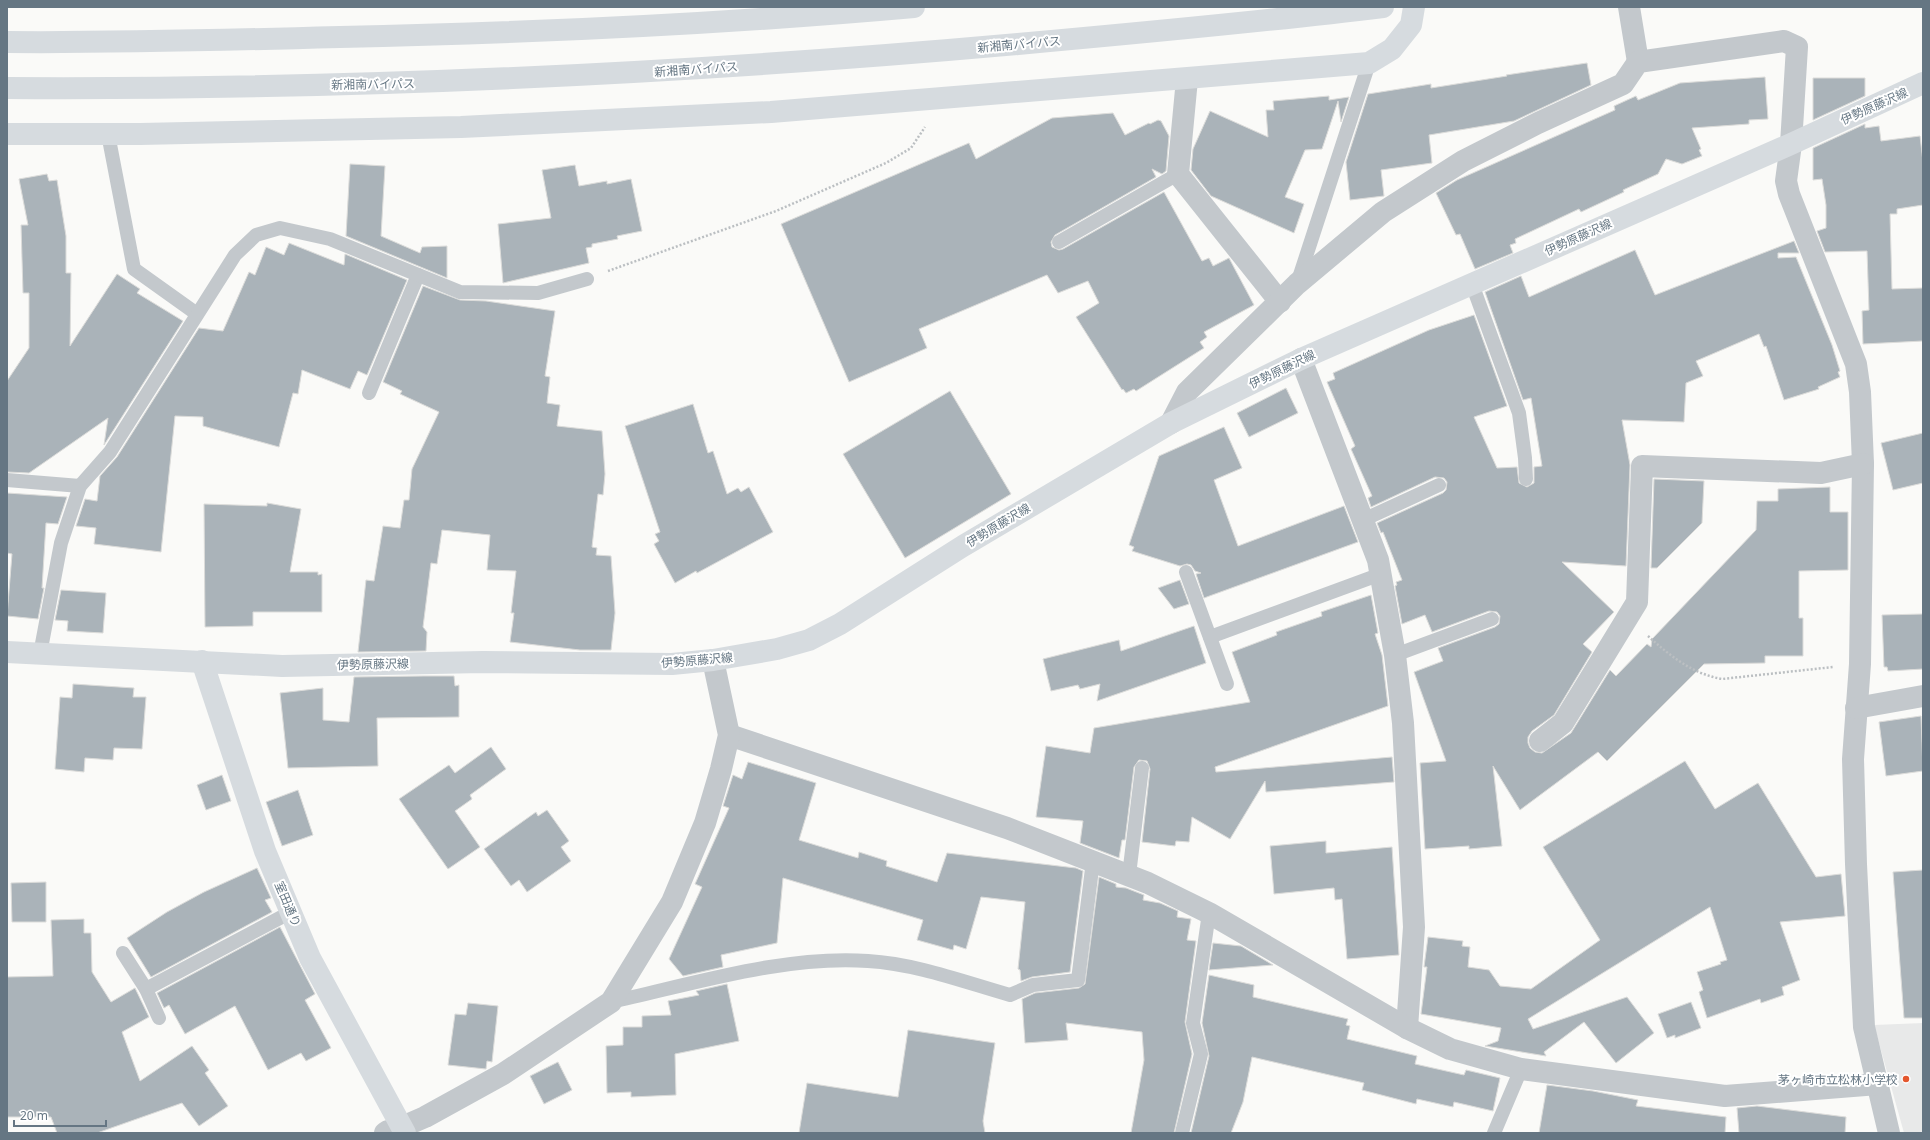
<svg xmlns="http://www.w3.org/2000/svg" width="1930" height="1140" viewBox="0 0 1930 1140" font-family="'Noto Sans','Noto Sans JP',sans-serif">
	<rect width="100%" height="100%" fill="#fafaf8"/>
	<polygon fill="#e8e9e9" points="1923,1023 1923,1133 1904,1133 1874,1025"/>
	<g fill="#aab3b9" stroke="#dcdcda">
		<polygon points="1587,63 1591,85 1514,121 1429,135 1432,163 1381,170 1384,196 1350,200 1346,162 1368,94 1431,84 1431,88 1507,76 1506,75"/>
		<polygon points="1765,77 1768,119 1749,120 1749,124 1692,128 1701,149 1699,150 1702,156 1682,164 1666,159 1658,174 1623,190 1624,192 1581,212 1579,209 1515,239 1516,243 1510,245 1513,253 1475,269 1460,234 1456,235 1436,193 1457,180 1615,110 1614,106 1636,96 1638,100 1680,83"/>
		<polygon points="1813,78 1865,78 1865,96 1813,120"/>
		<polygon points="1329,96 1329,100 1349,97 1341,122 1338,101 1322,149 1305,150 1285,197 1304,204 1294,233 1211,196 1191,170 1193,149 1210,111 1268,137 1266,110 1274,110 1273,101"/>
		<polygon points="1113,113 1125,135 1149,123 1150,124 1158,120 1161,121 1169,136 1166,171 1162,174 1152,169 1156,177 1055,235 1051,242 1052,247 1059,250 1063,249 1164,192 1202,261 1209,258 1213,266 1229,258 1254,305 1204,332 1207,337 1200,342 1204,348 1136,391 1134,389 1126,393 1123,389 1122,390 1076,317 1099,303 1088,281 1058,293 1047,275 919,329 927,348 849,382 781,224 969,143 976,159 1052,118"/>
		<polygon points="1865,124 1865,128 1879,126 1881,141 1920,136 1923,162 1923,205 1897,209 1897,214 1890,214 1892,289 1923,288 1923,341 1863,344 1862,311 1869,310 1867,251 1825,252 1817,231 1826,228 1826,205 1822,179 1813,180 1813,148"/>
		<polygon points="350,164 385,166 381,236 420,253 422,247 447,246 447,278 346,236"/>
		<polygon points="575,165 579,186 607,181 607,184 631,179 642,231 617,236 618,239 592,244 592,247 586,248 589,263 503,283 498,224 551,218 542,170"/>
		<polygon points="47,174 49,181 57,180 66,236 66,273 71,273 70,346 117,274 140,289 137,293 183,321 104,445 108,418 29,473 7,472 7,381 29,348 29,293 23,293 21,225 28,225 19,179"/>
		<polygon points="1794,241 1799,253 1778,253 1778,258 1796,257 1832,345 1840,371 1838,372 1840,377 1818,387 1819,389 1784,400 1766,346 1764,347 1759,334 1696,361 1703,376 1686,383 1684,422 1622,420 1630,465 1626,566 1562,562 1614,612 1583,644 1592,652 1554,715 1532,731 1528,737 1528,743 1530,748 1535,752 1542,753 1571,733 1610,670 1616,676 1647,644 1651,647 1652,639 1756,530 1757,501 1778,501 1778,489 1830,487 1830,512 1848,512 1848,570 1799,571 1799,618 1803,618 1803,656 1765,656 1765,663 1704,664 1607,761 1598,752 1520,810 1493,766 1502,846 1469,849 1469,846 1425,849 1420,763 1446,761 1414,672 1443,661 1438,648 1495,627 1499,624 1500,616 1497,612 1489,611 1432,632 1425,615 1402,624 1395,586 1397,585 1396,582 1402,580 1383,532 1381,533 1377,523 1443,493 1446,490 1447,482 1444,478 1435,477 1371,507 1368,498 1372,496 1351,449 1355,446 1327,382 1335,379 1333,373 1429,330 1474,315 1507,406 1474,417 1497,468 1517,467 1519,483 1527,487 1534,483 1534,467 1542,466 1531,398 1523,400 1485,292 1521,276 1529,297 1635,250 1655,295"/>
		<polygon points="289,243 344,265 345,254 407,280 367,375 358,371 350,389 302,370 298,394 293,393 279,447 203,426 203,417 175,416 161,552 94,544 96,528 76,526 85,499 97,501 100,476 117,457 199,328 223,331 249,272 255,275 266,247 284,255"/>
		<polygon points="423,286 460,300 486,301 555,311 545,376 550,377 547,403 560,405 557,426 602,431 605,474 603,495 598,494 592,547 597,548 596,555 611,556 615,613 611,650 580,650 510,642 514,613 511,613 516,571 487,570 490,535 442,530 437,564 431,563 423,627 427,632 426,651 358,652 366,580 374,581 383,526 400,528 404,500 409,500 412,469 439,412 400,394 402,391 383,382"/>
		<polygon points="1286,388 1298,413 1249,437 1237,413"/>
		<polygon points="950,391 1011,494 905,558 843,454"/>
		<polygon points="693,404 708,453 713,451 727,494 738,488 741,492 749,487 773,532 697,573 696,571 675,583 654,544 659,541 655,534 660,532 625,426"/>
		<polygon points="1224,427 1242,468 1214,480 1238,546 1344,506 1358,542 1204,598 1196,574 1201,573 1195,571 1191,565 1187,564 1180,566 1132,551 1134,547 1129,545 1159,456"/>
		<polygon points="1923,433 1923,483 1893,490 1881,443"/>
		<polygon points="1654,479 1704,481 1702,523 1657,568 1651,568"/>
		<polygon points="7,493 67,497 58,524 46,523 42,588 44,588 38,619 7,616 12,554 7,553"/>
		<polygon points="267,503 301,509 290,572 318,572 318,575 322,574 322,612 253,612 253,626 205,627 204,504 267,506"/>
		<polygon points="1180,580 1189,604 1174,609 1158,588"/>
		<polygon points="61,590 106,593 103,633 67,631 68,621 55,620"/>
		<polygon points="1371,595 1378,633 1375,634 1382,655 1388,706 1215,767 1216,772 1392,757 1394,782 1266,792 1265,781 1230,839 1192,817 1189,842 1176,841 1175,846 1142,842 1150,769 1147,761 1139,760 1134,767 1125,840 1122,840 1119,858 1080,843 1083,821 1036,817 1046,746 1090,753 1094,728 1250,702 1232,652 1277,635 1276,632 1322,616 1321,612"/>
		<polygon points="1923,614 1923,669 1888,671 1887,667 1884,667 1882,615"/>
		<polygon points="1194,626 1206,663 1097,701 1100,684 1080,689 1078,685 1051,691 1043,659 1119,640 1121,651"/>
		<polygon points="424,676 454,676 455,686 459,685 459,717 377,718 378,766 288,768 280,693 323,688 323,720 349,722 354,677"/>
		<polygon points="73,684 134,688 133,697 146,697 142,749 114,748 113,760 85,758 84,772 55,769 60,697 72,698"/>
		<polygon points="1921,716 1923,771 1886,776 1879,722"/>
		<polygon points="491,747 506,769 470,795 472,799 455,811 480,847 448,869 399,799 449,765 455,773"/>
		<polygon points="1685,761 1715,809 1758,783 1816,877 1841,874 1845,916 1780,922 1800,980 1782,987 1784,995 1761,1003 1760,999 1707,1018 1699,992 1703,990 1697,972 1721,964 1720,962 1727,960 1710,907 1528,1019 1533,1029 1627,997 1654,1033 1616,1063 1584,1022 1544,1052 1546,1056 1485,1046 1498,1041 1501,1028 1421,1014 1427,967 1424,967 1428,937 1463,941 1462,946 1470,947 1468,967 1489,970 1500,986 1531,989 1600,940 1543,847"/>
		<polygon points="748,762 816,783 799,840 858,858 859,852 887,861 886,866 937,882 947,853 1076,868 1083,871 1070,972 1032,977 1021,981 1020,970 1018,969 1025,902 981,897 966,949 954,945 953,950 917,940 923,920 783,878 777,943 721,955 723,967 683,976 669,959 702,887 695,884 729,808 723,806 733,775 742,779"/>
		<polygon points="222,775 231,801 206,810 197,785"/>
		<polygon points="298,790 313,835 282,846 266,802"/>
		<polygon points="547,810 569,841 561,847 571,861 527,892 519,880 511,886 484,849 536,812 538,816"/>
		<polygon points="1326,841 1326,853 1392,847 1399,955 1347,959 1342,899 1335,900 1334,888 1274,894 1270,846"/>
		<polygon points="257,868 271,898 265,900 272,912 151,977 127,938 167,912 204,892"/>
		<polygon points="1923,870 1923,1018 1904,1018 1893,872"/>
		<polygon points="1099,877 1116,884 1116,887 1126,888 1144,895 1143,900 1160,903 1178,911 1177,917 1191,919 1187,940 1196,941 1185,1022 1192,1054 1174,1133 1131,1133 1144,1060 1142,1032 1066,1023 1068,1040 1025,1043 1022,999 1035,993 1079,988 1085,984"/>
		<polygon points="46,882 46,922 12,922 11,883"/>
		<polygon points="84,919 84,933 91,933 92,972 111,1002 135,988 149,1017 122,1032 140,1081 192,1046 209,1070 205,1073 228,1106 199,1126 182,1103 97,1133 57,1133 51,1117 7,1117 7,977 53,976 51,920"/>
		<polygon points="280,927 315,994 305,1000 331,1048 306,1061 301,1053 268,1070 235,1006 185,1034 169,1005 164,1008 157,993"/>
		<polygon points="1213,943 1241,946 1273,965 1209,970"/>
		<polygon points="1209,975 1254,985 1253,997 1348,1019 1346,1025 1350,1026 1347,1039 1417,1056 1415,1064 1464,1075 1466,1070 1500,1078 1493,1111 1454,1102 1453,1107 1417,1099 1416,1104 1362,1090 1364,1083 1252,1057 1243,1102 1231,1133 1191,1133 1209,1056 1202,1023"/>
		<polygon points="727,984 739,1041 675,1054 676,1095 631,1097 631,1092 607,1093 606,1046 623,1045 623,1027 642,1027 642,1016 671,1015 668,1001 699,995 696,991"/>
		<polygon points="1691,1002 1701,1028 1675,1038 1675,1035 1667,1038 1658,1014"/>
		<polygon points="468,1003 498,1006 492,1062 487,1061 486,1069 448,1065 455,1014 466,1015"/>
		<polygon points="908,1030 995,1043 983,1121 985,1133 799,1133 807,1083 898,1097"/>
		<polygon points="558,1062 572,1090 544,1104 530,1076"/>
		<polygon points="1547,1085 1593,1091 1638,1100 1636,1106 1726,1117 1725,1133 1539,1133"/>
		<polygon points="1757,1106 1846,1117 1845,1133 1739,1133 1737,1108"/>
	</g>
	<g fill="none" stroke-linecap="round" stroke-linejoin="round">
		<g stroke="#bbbfc2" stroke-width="2.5" stroke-dasharray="2 2" stroke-linecap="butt">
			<polyline points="608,271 776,211 886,163 911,148 925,127"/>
			<path d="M1648,636C1670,656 1693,674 1722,679L1833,667"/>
		</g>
		<g stroke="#c3c8cc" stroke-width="14">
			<polyline points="108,134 134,269 197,314"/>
			<polyline points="1059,242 1178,174"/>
			<polyline points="1298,281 1369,63"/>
			<polyline points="1472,284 1519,413 1525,458 1526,479"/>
			<polyline points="369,393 418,275"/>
			<polyline points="7,480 80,486"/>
			<polyline points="1363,520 1439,485"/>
			<polyline points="1186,572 1227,684"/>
			<polyline points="1210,637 1381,574"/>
			<polyline points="40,654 61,543 80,486 110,452 235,255 256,235 280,228 330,239 460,292 538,293 587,279"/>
			<polyline points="1395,655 1492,619"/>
			<polyline points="1129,875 1142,768"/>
			<polyline points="123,953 146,989 159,1018"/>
			<polyline points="146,989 291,912"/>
			<path d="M611,1002C693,984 785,955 868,961C917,964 964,982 1010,995L1033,985L1078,980L1093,861"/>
			<polyline points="1182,1133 1201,1054 1193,1023 1209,913"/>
			<polyline points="1494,1133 1521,1069"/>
		</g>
		<g stroke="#c3c8cc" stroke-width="22">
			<polyline points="1629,7 1638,62"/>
			<polyline points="1187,79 1178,174 1280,302"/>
			<polyline points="1301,359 1378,560 1395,655 1403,723 1414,927 1407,1028"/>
			<polyline points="1171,423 1187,392 1297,284 1383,212 1463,161 1538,123 1623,84 1638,62 1784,41 1797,47 1791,144 1786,181 1789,194 1856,364 1860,392 1863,464 1860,664 1853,759 1856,864 1864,1027 1889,1133"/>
			<polyline points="1856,708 1923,696"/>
			<polyline points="729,735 1007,828 1148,883 1209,913 1407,1028 1450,1049 1521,1069 1725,1096 1878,1084"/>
			<polyline points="1540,741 1563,723 1637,602 1642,466 1821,473 1863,464"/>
			<polyline points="385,1133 388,1131 402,1127 425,1117 503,1074 611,1002 672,902 705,823 721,769 729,735 713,660"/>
		</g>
		<g stroke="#d6dbdf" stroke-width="22">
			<polyline points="7,134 140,134 461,127 771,112 1369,63 1392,49 1411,25 1414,7"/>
			<polyline points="202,661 265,851 310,958 405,1133"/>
		</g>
		<polyline stroke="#d6dbdf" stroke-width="22" points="7,652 282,666 483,662 672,664 713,660 777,649 809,640 840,624 963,546 1171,423 1301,359 1791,144 1923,83"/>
		<g stroke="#d6dbdf" stroke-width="22">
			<path d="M7,42C118,43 229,40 340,37C531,33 723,24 914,7"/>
			<path d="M7,88C344,90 682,74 1018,44C1140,33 1262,22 1383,7"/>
		</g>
	</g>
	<circle fill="#e4572e" stroke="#fff" stroke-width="1.5" cx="1906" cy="1079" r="4"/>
	<g text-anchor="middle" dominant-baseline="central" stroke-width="4" stroke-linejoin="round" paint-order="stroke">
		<g font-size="12" fill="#657683" stroke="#fff">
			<text transform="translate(1019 44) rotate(-5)">新湘南バイパス</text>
			<text transform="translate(696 69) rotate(-4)">新湘南バイパス</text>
			<text transform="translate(373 84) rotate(-1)">新湘南バイパス</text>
			<text transform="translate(1874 106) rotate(-24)">伊勢原藤沢線</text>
			<text transform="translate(1578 237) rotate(-24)">伊勢原藤沢線</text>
			<text transform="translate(1282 369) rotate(-26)">伊勢原藤沢線</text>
			<text transform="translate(998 525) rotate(-31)">伊勢原藤沢線</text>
			<text transform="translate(697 660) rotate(-5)">伊勢原藤沢線</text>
			<text transform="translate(373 664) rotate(-1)">伊勢原藤沢線</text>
			<text transform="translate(288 904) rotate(67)">室田通り</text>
		</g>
		<g font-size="12" fill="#657683" stroke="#fff" text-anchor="end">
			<text x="1898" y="1079">茅ヶ崎市立松林小学校</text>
		</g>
	</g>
	<rect width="1930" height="1140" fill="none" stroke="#657683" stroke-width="16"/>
	<path d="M14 1120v6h92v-6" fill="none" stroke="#657683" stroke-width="2"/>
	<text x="20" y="1120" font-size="12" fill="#657683" stroke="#ffffff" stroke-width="3" paint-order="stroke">20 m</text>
</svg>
